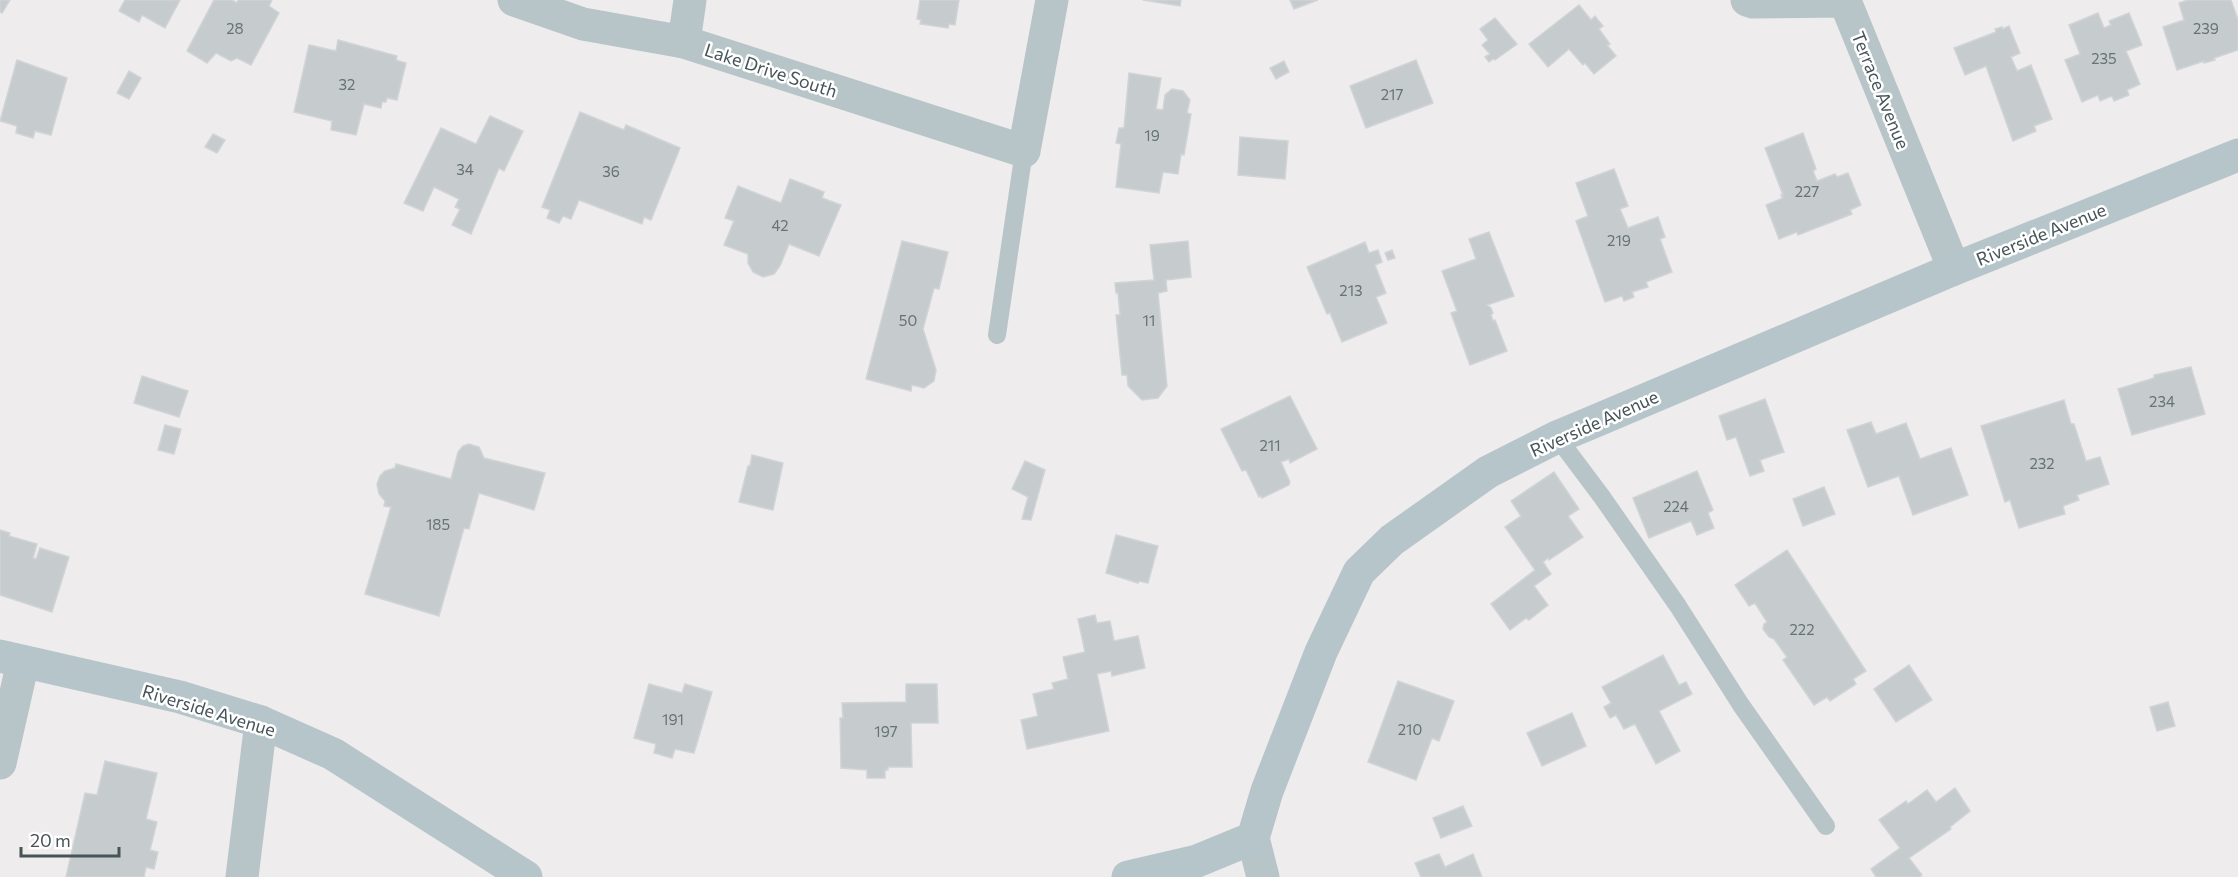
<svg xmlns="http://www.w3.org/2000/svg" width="2238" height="877" viewBox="0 0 2238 877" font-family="Commissioner,sans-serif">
	<rect width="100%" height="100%" fill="#efeced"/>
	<g fill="#c6cbce" stroke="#d0d4d7" stroke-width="1.5">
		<polygon points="0,0 10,0 2,13 0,12"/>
		<polygon points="125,0 180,0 165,28 142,15 139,22 119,11"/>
		<polygon points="214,0 232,0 237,3 238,0 272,0 269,6 279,13 251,65 237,58 231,61 216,53 207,63 187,51"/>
		<polygon points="920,0 959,0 955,25 949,24 948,28 920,24 921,20 917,19"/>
		<polygon points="1143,0 1181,0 1180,6"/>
		<polygon points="1290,0 1318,0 1294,9"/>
		<polygon points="2188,0 2231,0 2238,20 2238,50 2214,58 2215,60 2204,63 2204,61 2177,70 2163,27 2184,20 2179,3"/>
		<polygon points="1579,5 1591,20 1595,16 1603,26 1599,29 1610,44 1607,45 1616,56 1594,74 1585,63 1583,65 1569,49 1548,67 1529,44"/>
		<polygon points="2098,13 2104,28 2111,25 2109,21 2129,13 2142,45 2126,51 2140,84 2127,90 2129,95 2114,101 2112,96 2100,101 2098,95 2082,102 2065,60 2080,54 2069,25"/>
		<polygon points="1495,18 1517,44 1495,60 1493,59 1489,62 1485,57 1490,54 1482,45 1488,40 1480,29"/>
		<polygon points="2009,26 2020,53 2011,57 2017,71 2031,65 2052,119 2034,126 2036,131 2013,141 1986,66 1965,75 1954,48 1996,32 1995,29 2002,27 2003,29"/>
		<polygon points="338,40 397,56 396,60 406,63 397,100 387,98 386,102 382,102 381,108 364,104 356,135 331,130 332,121 294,112 309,45 336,51"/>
		<polygon points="17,60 67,78 51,135 35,131 33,138 16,133 17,126 0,121"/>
		<polygon points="1416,60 1433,103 1366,128 1350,86"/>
		<polygon points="1284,61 1289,72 1276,79 1270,68"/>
		<polygon points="129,71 141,78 129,99 117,93"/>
		<polygon points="1129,73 1161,78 1156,109 1163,110 1165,95 1172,89 1183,91 1190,100 1187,113 1191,114 1184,155 1181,154 1178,174 1163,172 1159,193 1116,187 1121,144 1116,143 1119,128 1124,128"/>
		<polygon points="580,112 624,130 626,125 680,148 651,220 644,217 642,224 579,200 571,219 563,216 559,223 547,218 550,210 542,207"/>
		<polygon points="490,116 523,131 504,171 499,168 471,234 452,225 460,209 455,207 459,199 434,187 423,211 404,203 441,128 476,144"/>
		<polygon points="1803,133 1816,169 1813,171 1817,181 1835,174 1837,177 1848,173 1861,205 1850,210 1852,214 1798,235 1797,232 1779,239 1766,205 1783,198 1781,195 1783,195 1765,148"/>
		<polygon points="213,134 225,140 217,153 205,147"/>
		<polygon points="1240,137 1288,141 1285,179 1238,175"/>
		<polygon points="1614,169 1628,206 1620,209 1628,228 1658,217 1665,237 1660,239 1672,272 1646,282 1648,287 1632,292 1634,297 1624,301 1622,296 1605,302 1576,221 1588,216 1576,183"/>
		<polygon points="790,179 824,192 822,198 841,205 819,256 789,244 780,266 774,274 763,277 753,272 748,263 748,254 724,245 734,221 725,218 738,186 781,203"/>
		<polygon points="1489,232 1514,296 1487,305 1491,308 1493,313 1491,315 1493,321 1495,320 1507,351 1470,365 1451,313 1457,311 1442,271 1476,259 1469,239"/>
		<polygon points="902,241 948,252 939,289 934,288 923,329 936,370 934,381 924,388 912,385 911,391 866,379"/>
		<polygon points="1188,241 1191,277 1166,280 1167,291 1158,293 1167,386 1158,398 1142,400 1128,386 1127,375 1122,375 1116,315 1120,315 1118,293 1116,293 1115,283 1154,280 1150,245"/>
		<polygon points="1365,242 1369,253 1378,250 1382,262 1375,265 1386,293 1376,297 1387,323 1342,342 1330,313 1327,314 1307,267"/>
		<polygon points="1392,250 1395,258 1388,260 1385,253"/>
		<polygon points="2191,367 2205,414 2132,435 2118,389 2154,378 2154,375"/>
		<polygon points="142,376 188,391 179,417 134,403"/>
		<polygon points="1290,396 1317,449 1290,463 1289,459 1281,462 1290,482 1289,485 1262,498 1261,496 1259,497 1246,470 1242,471 1221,429"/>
		<polygon points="1765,399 1784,452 1760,460 1764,471 1750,476 1736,437 1727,440 1719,416"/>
		<polygon points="2064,400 2071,424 2074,424 2086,461 2100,457 2109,484 2077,495 2079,500 2063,506 2065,514 2019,528 2010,500 2005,502 1981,426"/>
		<polygon points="1871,422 1876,434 1906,423 1920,459 1951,448 1968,495 1913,515 1899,476 1868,487 1847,430"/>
		<polygon points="165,425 181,429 174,454 158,450"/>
		<polygon points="469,444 479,447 484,458 545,473 534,510 479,493 469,529 464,528 439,616 365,594 391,507 384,506 385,501 379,494 377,484 380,476 385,471 395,468 396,464 451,479 458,452 463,446"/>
		<polygon points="752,455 783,463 773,510 739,502 748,466 750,466"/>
		<polygon points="1025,461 1045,470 1031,520 1022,519 1028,497 1012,489"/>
		<polygon points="1697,471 1713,510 1708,513 1714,528 1697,535 1691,521 1649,538 1633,498"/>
		<polygon points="1554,472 1579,509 1568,516 1583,537 1549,560 1548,558 1543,562 1551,574 1534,586 1548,605 1529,620 1526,618 1510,630 1491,604 1535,570 1505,527 1521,516 1511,501"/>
		<polygon points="1824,487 1835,514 1803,526 1793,499"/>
		<polygon points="0,530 10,533 9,536 37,544 33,558 36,559 40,548 69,557 52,612 0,595"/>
		<polygon points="1116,535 1158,546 1148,583 1139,581 1138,583 1106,573"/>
		<polygon points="1787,550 1866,671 1853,679 1856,684 1830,701 1827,697 1814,705 1783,660 1787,657 1774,639 1769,637 1763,629 1764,624 1767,622 1755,603 1749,606 1735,585"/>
		<polygon points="1095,615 1097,623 1110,621 1114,641 1138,636 1145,668 1112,676 1111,671 1097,674 1109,731 1027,749 1021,720 1038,716 1033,694 1054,689 1052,683 1068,679 1063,657 1085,652 1078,619"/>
		<polygon points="1663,655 1679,685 1686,682 1692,694 1659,711 1680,751 1656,764 1635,724 1624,729 1616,715 1610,718 1604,707 1611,703 1602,687"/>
		<polygon points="1909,665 1932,700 1896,722 1874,689"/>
		<polygon points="1398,681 1454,701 1439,741 1432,738 1416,780 1368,762"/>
		<polygon points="649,684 682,693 685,684 712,692 694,753 675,749 672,758 654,753 656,744 634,738"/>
		<polygon points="906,684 937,684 938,723 911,723 912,767 888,767 888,770 885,770 885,778 867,778 867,770 841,768 840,718 843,718 842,703 906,702"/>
		<polygon points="2168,702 2175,726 2157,731 2150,707"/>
		<polygon points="1572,713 1586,746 1542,766 1527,733"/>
		<polygon points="105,761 157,773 146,819 157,822 150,850 158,852 154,869 146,867 144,877 66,877 85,793 97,795"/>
		<polygon points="1955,788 1970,811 1950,827 1951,829 1909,858 1922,875 1920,877 1876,877 1871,869 1900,848 1879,820 1906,801 1908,804 1927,790 1936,802"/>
		<polygon points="1463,806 1472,826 1441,838 1433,818"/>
		<polygon points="1439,854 1445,867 1473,854 1482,877 1421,877 1415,863"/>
	</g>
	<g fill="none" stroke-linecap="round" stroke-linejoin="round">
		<g stroke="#b8c5c8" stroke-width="18">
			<polyline points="997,335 1024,151"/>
			<polyline points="1557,437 1602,497 1678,606 1741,705 1826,826"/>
		</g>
		<g stroke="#b8c5c8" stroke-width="33">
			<polyline points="514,0 583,24 684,42 1024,151 1052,0"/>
			<polyline points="1747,0 1753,2 1845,1 1954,269"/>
			<polyline points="684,42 690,0"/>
			<polyline points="0,763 23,662"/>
			<polyline points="1253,838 1263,877"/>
			<polyline points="242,877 261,722"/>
		</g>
		<g stroke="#b6c5ca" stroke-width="33">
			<polyline points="0,656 180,697 261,722 333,754 526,877"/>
			<polyline points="1128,877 1197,861 1253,838 1267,791 1321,652 1359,572 1392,540 1488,472 1557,437 1593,422 1954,269 2238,155"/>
		</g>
	</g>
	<g text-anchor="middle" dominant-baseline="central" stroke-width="5" stroke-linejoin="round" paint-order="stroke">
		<g font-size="15" fill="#667276">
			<text x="235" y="28">28</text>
			<text x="2206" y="28">239</text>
			<text x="2104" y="58">235</text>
			<text x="347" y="84">32</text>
			<text x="1392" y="94">217</text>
			<text x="1152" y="135">19</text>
			<text x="465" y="169">34</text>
			<text x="611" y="171">36</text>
			<text x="1807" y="191">227</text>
			<text x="780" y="225">42</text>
			<text x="1619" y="240">219</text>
			<text x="1351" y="290">213</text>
			<text x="908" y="320">50</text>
			<text x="1149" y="320">11</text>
			<text x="2162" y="401">234</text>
			<text x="1270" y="445">211</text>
			<text x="2042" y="463">232</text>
			<text x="1676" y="506">224</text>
			<text x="438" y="524">185</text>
			<text x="1802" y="629">222</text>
			<text x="673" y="719">191</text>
			<text x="1410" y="729">210</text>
			<text x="886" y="731">197</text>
		</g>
		<g font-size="18" fill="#465458" stroke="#fff">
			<text transform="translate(771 70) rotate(18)">Lake Drive South</text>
			<text transform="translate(1881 90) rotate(68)">Terrace Avenue</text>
			<text transform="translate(2041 234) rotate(-22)">Riverside Avenue</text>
			<text transform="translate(1594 423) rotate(-24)">Riverside Avenue</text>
			<text transform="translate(209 710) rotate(17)">Riverside Avenue</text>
		</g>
	</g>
	<path d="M21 847v9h98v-9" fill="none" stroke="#465458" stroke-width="3"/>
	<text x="30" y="847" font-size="18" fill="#465458" stroke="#ffffff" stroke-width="4.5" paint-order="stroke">20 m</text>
</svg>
